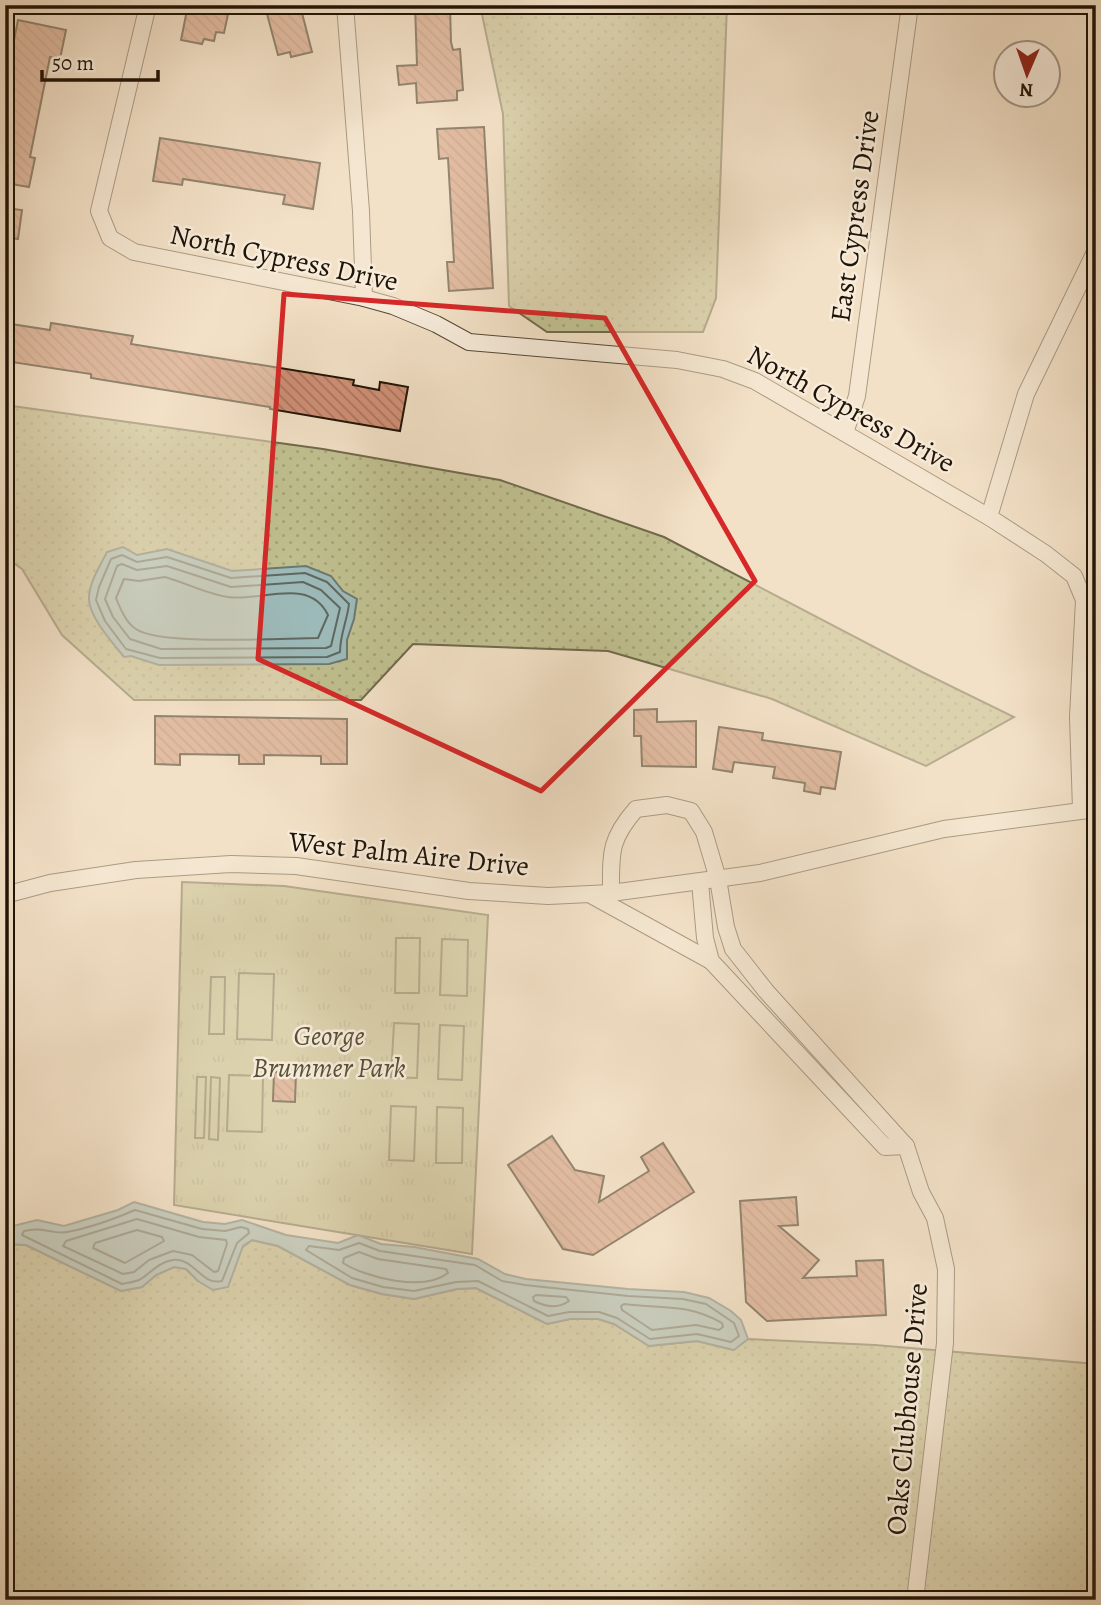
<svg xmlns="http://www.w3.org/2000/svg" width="1101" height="1605" viewBox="0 0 1101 1605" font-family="Alegreya,serif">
	<defs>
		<pattern id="grass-dots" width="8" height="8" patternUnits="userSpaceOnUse" patternTransform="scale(1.75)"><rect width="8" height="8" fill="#c1c191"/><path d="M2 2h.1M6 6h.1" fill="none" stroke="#a6a57c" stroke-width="1.8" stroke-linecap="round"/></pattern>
		<pattern id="park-tufts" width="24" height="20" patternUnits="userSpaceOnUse" patternTransform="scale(1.75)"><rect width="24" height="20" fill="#c1c191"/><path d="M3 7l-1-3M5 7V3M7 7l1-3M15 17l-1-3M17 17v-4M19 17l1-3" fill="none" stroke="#a6a57c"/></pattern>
		<pattern id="building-back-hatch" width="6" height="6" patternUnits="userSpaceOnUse" patternTransform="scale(1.75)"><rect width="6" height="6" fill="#d19077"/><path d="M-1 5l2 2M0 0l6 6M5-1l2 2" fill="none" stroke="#a97460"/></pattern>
	</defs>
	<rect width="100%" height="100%" fill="#f3e1c7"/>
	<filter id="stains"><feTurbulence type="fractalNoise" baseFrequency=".00286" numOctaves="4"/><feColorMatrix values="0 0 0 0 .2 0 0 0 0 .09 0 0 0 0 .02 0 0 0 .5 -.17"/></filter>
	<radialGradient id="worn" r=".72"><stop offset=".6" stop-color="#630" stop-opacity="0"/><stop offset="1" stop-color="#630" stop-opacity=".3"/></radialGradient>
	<g fill="url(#grass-dots)" stroke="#706a4c" stroke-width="2">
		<polygon points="480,5 727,5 716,298 703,332 547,332 509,306 503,114"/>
		<polygon points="5,405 323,449 500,480 664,537 922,672 1014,717 926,766 772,699 608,651 413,644 361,700 134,700 62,635 22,569 5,557"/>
		<polygon points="252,1240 278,1246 350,1285 382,1294 414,1299 457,1289 476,1288 547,1324 570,1319 598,1319 614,1324 649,1346 697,1341 733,1350 748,1339 875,1345 1096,1364 1096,1600 5,1600 5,1244 26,1245 121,1291 142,1287 156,1275 174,1267 186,1269 198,1281"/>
	</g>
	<polygon fill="url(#park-tufts)" stroke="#706a4c" stroke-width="2" points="182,882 284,886 488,915 472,1254 174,1205"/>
	<g fill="#c1c191" stroke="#706a4c" stroke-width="2">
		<polygon points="396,938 420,938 419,993 395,993"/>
		<polygon points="442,939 468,940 467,996 440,995"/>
		<polygon points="239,973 274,974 272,1040 237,1039"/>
		<polygon points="211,977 225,977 224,1034 209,1034"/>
		<polygon points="394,1023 419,1024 417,1078 391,1077"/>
		<polygon points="440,1025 464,1026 462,1080 438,1079"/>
		<polygon points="229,1075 263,1076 262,1132 227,1131"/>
		<polygon points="197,1077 206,1077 204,1138 195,1138"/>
		<polygon points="211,1077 220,1078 218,1140 209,1139"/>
		<polygon points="391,1106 416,1107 414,1161 389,1160"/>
		<polygon points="437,1107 463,1108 462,1163 436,1163"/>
	</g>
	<g fill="#9dbcbc" stroke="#6b7973" stroke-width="2">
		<path d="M123,547L137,555L167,549L232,571L306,566L331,576L343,591L357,599L354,619L347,640V659L329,664L159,665L131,656L124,657C113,643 90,618 89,600C88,584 100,566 107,552Z"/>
		<polygon points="134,1202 203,1222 225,1224 242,1220 286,1235 338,1243 358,1235 381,1244 414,1247 478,1259 505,1274 526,1279 628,1289 684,1292 709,1298 731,1311 741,1320 748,1339 734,1350 697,1341 649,1346 614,1324 598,1319 570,1319 547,1324 476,1288 457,1289 414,1299 382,1294 350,1285 278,1246 252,1240 243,1246 228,1287 213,1290 198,1281 186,1269 174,1267 156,1275 142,1287 121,1291 26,1245 5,1244 5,1228 37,1220 64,1226 118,1210"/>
	</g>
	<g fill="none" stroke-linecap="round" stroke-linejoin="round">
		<g stroke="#5e6861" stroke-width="2">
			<path d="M122,555L137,562L167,557L231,578L305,573L327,582L349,604C347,621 340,635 340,652L327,657L160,658L126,649L105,621L96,600L99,587L111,559Z"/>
			<polygon points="122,564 137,570 167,566 231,587 303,582 321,590 340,608 331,646 326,648 161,649 130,639 113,617 105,599 117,566"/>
			<path d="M165,577C186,583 207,594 228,597C261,602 309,576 328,615L318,638C283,638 159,646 136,629C126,623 120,608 116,598L124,579L139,581Z"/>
			<path d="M135,1210L202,1229L225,1231L241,1227L248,1229L249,1233L237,1243L222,1281C201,1286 194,1257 173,1260C158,1262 150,1274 139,1280C134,1282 127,1283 122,1284L22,1235L24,1231C44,1226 52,1235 67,1232C89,1228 114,1219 135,1210Z"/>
			<polygon points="137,1219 199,1237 226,1240 227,1244 218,1271 214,1272 192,1255 173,1251 149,1260 134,1272 123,1274 63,1246 66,1241"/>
			<polygon points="137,1230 162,1237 164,1241 125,1263 93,1248 95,1243"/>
			<polygon points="359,1243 380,1251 475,1265 502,1281 525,1285 628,1296 683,1299 706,1304 734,1323 739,1336 731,1342 697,1334 650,1339 617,1318 599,1312 569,1312 548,1316 478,1281 456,1282 414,1291 383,1287 352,1278 306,1250 309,1246 339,1250"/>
			<path d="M359,1252L378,1259L446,1269L448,1273C424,1292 367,1278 343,1263L344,1258Z"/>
			<path d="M536,1295L566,1297L569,1301C558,1309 546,1307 534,1301L533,1297Z"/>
			<path d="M624,1304C663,1309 686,1303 722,1323L723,1327L719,1330L696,1325L652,1330L622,1310L621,1306Z"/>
		</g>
	</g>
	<g fill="url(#building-back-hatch)" stroke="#201406" stroke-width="2">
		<polygon points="188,5 230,5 224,33 216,32 214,41 204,39 202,44 181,40"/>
		<polygon points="300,5 312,52 291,57 290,52 278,55 267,14"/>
		<polygon points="415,5 450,5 451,42 453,50 460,49 463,90 457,91 457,100 417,103 416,83 399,85 397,66 417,65"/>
		<polygon points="18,20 66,30 60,59 50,57 30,157 35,158 29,187 5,183 5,85"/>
		<polygon points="484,127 493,288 449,291 447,262 454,262 448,158 439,159 437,129"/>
		<polygon points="160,138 320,163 313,209 283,204 285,195 183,179 182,185 153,181"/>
		<polygon points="5,208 22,210 18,239 5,237"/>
		<polygon points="5,323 50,330 51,323 133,336 131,344 354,380 353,385 379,390 380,382 408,387 400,431 270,409 270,407 91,378 91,374 5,361"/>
		<polygon points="657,709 657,722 696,721 696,767 642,766 641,736 634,736 634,710"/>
		<polygon points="155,716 347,719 347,764 321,764 321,756 264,755 264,764 239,764 239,755 180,754 180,765 155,764"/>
		<polygon points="719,727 763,733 762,740 841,752 835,789 821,787 820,794 804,791 805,783 773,778 775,767 734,762 732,772 713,769"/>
		<polygon points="274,1072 296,1073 295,1102 273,1101"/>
		<polygon points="552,1136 575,1170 604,1176 599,1202 649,1171 641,1157 663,1143 694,1192 593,1255 563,1249 508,1165"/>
		<polygon points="796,1197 798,1225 779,1226 819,1260 803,1278 857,1276 856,1261 883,1260 886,1315 767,1321 746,1302 740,1201"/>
	</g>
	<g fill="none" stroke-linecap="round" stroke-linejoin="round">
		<defs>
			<g id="street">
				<polyline points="148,5 99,211 110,238 134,252 364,298 393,306 436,324 469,342 677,360 723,369 755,381 989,517 1046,554 1074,576 1084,600 1078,717 1081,809"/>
				<polyline points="345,5 361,211 364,298"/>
				<polyline points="845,433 857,396 910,5"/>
				<polyline points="989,517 1026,394 1096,250"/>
				<polyline points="700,882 705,938 711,961 885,1147 906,1146"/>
				<path d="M611,893C611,853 609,840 636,809L667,805L691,811L704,832L718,879L726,927L733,949L766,991L906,1146L921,1192L935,1218L946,1269L945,1343L915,1600"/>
				<polyline points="5,895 50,883 136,870 231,864 296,866 469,891 548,896 611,893 760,873 944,829 1096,809"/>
				<polyline points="591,895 711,961"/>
			</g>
		</defs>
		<use href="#street" stroke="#554736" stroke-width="18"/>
		<use href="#street" stroke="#f7ecdb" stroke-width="16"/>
	</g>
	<path d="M0 0H1101V1605H0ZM284,294L605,318L755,581L541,791L258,659Z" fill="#f3e1c7" fill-opacity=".55" fill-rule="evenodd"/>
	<path fill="none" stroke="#d62828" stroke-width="5" stroke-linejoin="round" d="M284,294L605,318L755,581L541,791L258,659Z"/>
	<g text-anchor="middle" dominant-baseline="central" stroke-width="5" stroke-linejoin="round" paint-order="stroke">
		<g font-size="28" fill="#201406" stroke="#f7ecdb">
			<text transform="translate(855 216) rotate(-82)">East Cypress Drive</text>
			<text transform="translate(284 258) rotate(12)">North Cypress Drive</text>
			<text transform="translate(851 409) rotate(29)">North Cypress Drive</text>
			<text transform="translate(409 854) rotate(6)">West Palm Aire Drive</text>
			<text transform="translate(907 1409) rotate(-85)">Oaks Clubhouse Drive</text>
		</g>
		<g font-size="28" font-style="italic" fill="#585137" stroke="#f7ecdb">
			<text x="329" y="1036">George<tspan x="329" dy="32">Brummer Park</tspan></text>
		</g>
	</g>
	<rect width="1101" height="1605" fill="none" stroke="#f3e1c7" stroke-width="28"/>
	<rect x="7" y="7" width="1087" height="1591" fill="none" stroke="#201406" stroke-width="3.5"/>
	<rect x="14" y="14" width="1073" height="1577" fill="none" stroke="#201406" stroke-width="2"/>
	<g transform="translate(1027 74) rotate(182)"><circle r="33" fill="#f7ecdb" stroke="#a19686" stroke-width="2"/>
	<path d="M0-5L12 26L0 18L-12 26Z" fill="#8f2418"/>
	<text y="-10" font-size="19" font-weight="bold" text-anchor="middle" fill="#201406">N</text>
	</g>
	<path d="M42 70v10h116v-10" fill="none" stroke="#201406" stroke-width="3.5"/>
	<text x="52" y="70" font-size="21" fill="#201406" stroke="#f7ecdb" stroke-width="5" paint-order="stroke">50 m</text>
	<rect width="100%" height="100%" filter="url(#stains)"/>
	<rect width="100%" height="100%" fill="url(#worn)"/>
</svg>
